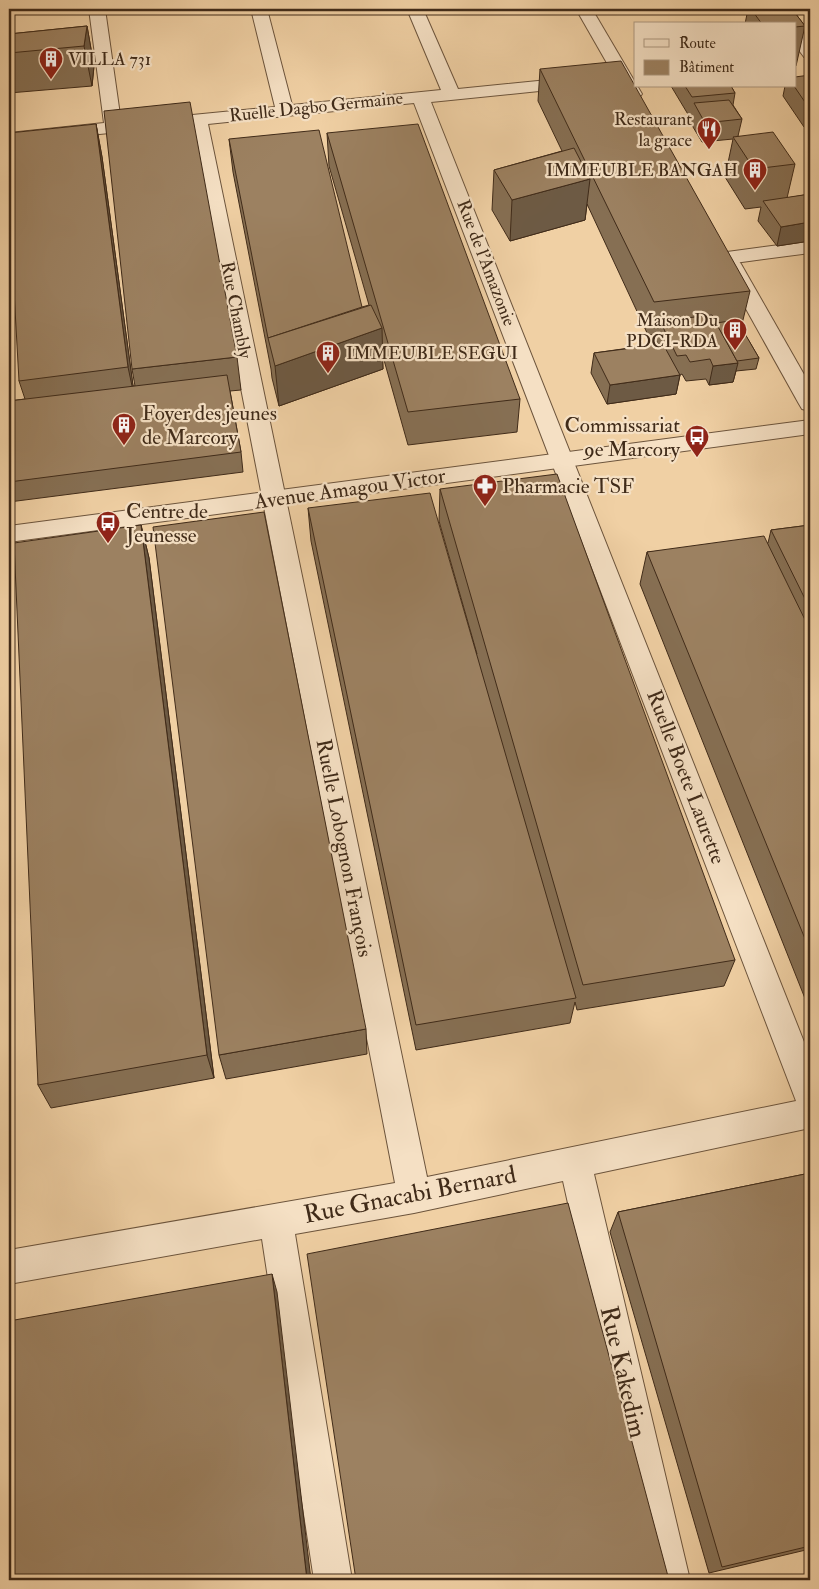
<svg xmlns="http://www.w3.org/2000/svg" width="819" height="1589" viewBox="0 0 819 1589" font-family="'IM FELL Double Pica',serif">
	<rect width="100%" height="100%" fill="#f0d0a4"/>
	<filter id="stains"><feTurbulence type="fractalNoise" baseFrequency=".004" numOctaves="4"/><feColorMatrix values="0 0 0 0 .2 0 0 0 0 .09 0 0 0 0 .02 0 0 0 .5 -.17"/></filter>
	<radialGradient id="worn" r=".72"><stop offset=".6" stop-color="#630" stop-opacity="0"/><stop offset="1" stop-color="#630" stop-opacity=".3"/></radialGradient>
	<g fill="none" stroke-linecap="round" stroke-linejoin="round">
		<defs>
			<g id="minor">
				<path d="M89,9H105L121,122L275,107L251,9H267L292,105L441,90L407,9H423L458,89L578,77L584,78L587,82L584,86L578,87L431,102L810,1057V1128L594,1174L690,1580H652L563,1181L414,1213L295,1234L352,1580H314L262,1239L9,1284V1250L395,1183L190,125L9,143V133L104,123ZM414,103L796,1101L427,1177L208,124Z"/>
				<path d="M795,28C809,32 810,46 810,58L804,57L795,45Z"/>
				<polygon points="810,241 810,253 727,264 720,262 717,258 720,254 727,252"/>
			</g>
			<g id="tertiary">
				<polygon points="576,9 592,9 642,94 639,98 627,98"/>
				<polygon points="731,258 738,260 741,264 810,385 810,411 802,409 799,404 721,264 724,260"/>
				<polygon points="810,420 810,434 9,542 9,526"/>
			</g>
		</defs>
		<use href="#minor" stroke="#6c543c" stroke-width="2"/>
		<use href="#tertiary" stroke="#6c543c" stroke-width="2"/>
		<use href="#minor" fill="#f5e0c4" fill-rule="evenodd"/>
		<use href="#tertiary" fill="#f5e0c4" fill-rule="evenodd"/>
	</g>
	<g fill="#866f53" stroke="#402b19">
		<polygon points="748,9 792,9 805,26 796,66 795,66 795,24 745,24"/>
		<polygon points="799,9 810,9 810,22"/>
		<polygon points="87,26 94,66 92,86 9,93 9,34"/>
		<polygon points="540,69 750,291 742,324 739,324 759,358 756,369 736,371 733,382 709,385 706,379 686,381 682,374 680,375 676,394 607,404 591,373 594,353 658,344 656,340 658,334 648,335 587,204 585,220 510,241 492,210 494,170 562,151 538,101"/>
		<polygon points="810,75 810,126 804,127 783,96 785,86 795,86"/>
		<polygon points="671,86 731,86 735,93 733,105 742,119 738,136 795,164 787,198 810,194 810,241 777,246 758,221 761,207 745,209 725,177 733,139 702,142 690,122 692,116 689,116"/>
		<polygon points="96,124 102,157 133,386 135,386 132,369 237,357 241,390 230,391 241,452 243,472 9,502 9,401 25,399 19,381"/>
		<polygon points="327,133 520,399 517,432 408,445 382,353 383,369 279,406 272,378 271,369 233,172 229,139 362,307 369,305 329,166"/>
		<polygon points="440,489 735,960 724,986 577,1010 575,1002 570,1023 416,1050 311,541 308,508 477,654 439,521"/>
		<polygon points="141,525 149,558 214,1078 51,1108 38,1085"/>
		<polygon points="810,525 810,1011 640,584 647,552 768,543 771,530"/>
		<polygon points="366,1029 367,1054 226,1079 219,1055"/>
		<polygon points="810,1173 810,1549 709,1573 610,1232 618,1212"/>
	</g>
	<g fill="#6d5a44" stroke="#402b19">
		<polygon points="87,26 94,66 92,86 84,46"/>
		<polygon points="96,124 102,157 135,400 128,367"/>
		<polygon points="590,179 585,220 510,241 512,200"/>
		<polygon points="810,222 810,241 777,246 781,227"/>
		<polygon points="382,328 383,369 279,406 275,366"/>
		<polygon points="738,363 733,382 709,385 713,366"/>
		<polygon points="680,375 676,394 607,404 610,385"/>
		<polygon points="141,525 149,558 214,1078 207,1055"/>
		<polygon points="272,1274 277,1292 311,1580 307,1580"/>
	</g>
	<g fill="#9c8161" stroke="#402b19">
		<polygon points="751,9 792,9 805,26 795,27 795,24 762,24"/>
		<polygon points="87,26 84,46 9,53 9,34"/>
		<polygon points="621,61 750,291 654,302 540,69"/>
		<polygon points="810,75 810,108 809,108 794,86 795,86 795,77"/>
		<polygon points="685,86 731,86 735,93 692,97"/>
		<polygon points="729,100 742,119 705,123 694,103"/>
		<polygon points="190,102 237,357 132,369 104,111"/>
		<polygon points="96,124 128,367 19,381 9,201 9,133"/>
		<polygon points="418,124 520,399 408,412 327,133"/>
		<polygon points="319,130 362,307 268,338 229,139"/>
		<polygon points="773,132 795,164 754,169 733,137"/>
		<polygon points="574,148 590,179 512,200 494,170"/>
		<polygon points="810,194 810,222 781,227 763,201"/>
		<polygon points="371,305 382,328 275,366 268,338"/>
		<polygon points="712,315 738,363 713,366 710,359 690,362 686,355 677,356 660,321"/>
		<polygon points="737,320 759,358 737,361 716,323"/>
		<polygon points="663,344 680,375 610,385 594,353"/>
		<polygon points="227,375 241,452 9,482 9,401"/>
		<polygon points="557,474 735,960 583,985 440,489"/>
		<polygon points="430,493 576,998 416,1025 308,508"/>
		<polygon points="264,512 366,1029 219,1055 153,527"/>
		<polygon points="141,525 207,1055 38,1085 14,543"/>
		<polygon points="810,525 810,609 771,530"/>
		<polygon points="764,536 810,630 810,951 647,552"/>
		<polygon points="810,1173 810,1546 722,1567 618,1212"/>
		<polygon points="568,1203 669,1580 356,1580 307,1254"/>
		<polygon points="272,1274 307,1580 9,1580 9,1321"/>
	</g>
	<defs>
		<symbol id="building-pin" viewBox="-11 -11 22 30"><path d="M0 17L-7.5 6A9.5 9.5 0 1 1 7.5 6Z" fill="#8f2418" stroke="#f5e0c4"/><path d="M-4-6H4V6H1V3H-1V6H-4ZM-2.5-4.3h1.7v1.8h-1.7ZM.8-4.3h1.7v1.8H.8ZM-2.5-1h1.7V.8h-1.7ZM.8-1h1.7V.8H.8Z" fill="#fff"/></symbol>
		<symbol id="restaurant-pin" viewBox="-11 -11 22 30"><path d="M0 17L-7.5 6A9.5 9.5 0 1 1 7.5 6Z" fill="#8f2418" stroke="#f5e0c4"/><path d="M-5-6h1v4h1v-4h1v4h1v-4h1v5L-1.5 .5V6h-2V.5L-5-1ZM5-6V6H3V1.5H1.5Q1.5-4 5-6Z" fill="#fff"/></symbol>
		<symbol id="bus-pin" viewBox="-11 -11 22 30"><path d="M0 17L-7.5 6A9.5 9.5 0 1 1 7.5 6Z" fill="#8f2418" stroke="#f5e0c4"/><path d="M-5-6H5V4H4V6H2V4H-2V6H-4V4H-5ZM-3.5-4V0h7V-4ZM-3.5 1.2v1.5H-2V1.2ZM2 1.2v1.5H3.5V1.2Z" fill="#fff"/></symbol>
		<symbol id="pharmacy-pin" viewBox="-11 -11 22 30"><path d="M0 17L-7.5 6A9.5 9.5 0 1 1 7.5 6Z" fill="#8f2418" stroke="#f5e0c4"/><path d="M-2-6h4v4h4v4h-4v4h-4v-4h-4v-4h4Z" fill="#fff"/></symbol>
	</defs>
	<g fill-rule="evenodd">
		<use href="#building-pin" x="37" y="45" width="28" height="38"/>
		<use href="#restaurant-pin" x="695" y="115" width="28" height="38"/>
		<use href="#building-pin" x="741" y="156" width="28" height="38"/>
		<use href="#building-pin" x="721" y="316" width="28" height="38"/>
		<use href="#building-pin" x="314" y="339" width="28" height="38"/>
		<use href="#building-pin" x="110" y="411" width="28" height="38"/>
		<use href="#bus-pin" x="683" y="423" width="28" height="38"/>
		<use href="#pharmacy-pin" x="471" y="472" width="28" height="38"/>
		<use href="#bus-pin" x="94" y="509" width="28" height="38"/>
	</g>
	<g text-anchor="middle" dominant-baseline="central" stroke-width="4.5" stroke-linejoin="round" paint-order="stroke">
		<g font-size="18" fill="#402b19" stroke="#f5e0c4" text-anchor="end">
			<text x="68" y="59" text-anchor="start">VILLA 731</text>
			<text x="692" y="119">Restaurant<tspan x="692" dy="21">la grace</tspan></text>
			<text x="738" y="170">IMMEUBLE BANGAH</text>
			<text x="718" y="320">Maison Du<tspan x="718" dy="21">PDCI-RDA</tspan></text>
			<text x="346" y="353" text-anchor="start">IMMEUBLE SEGUI</text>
		</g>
		<g font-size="18" fill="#402b19" stroke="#f5e0c4">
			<text transform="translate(316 107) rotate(-6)">Ruelle Dagbo Germaine</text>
			<text transform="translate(486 263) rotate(69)">Rue de l'Amazonie</text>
			<text transform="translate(236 310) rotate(79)">Rue Chambly</text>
		</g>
		<g font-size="21" fill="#402b19" stroke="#f5e0c4" text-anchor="start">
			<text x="142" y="413">Foyer des jeunes<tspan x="142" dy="24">de Marcory</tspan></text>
			<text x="680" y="425" text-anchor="end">Commissariat<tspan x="680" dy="24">9e Marcory</tspan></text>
			<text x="502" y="486">Pharmacie TSF</text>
			<text x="126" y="511">Centre de<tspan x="126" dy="24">Jeunesse</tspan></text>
		</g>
		<g font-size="21" fill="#402b19" stroke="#f5e0c4">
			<text transform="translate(350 489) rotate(-8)">Avenue Amagou Victor</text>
			<text transform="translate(686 777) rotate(69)">Ruelle Boete Laurette</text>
			<text transform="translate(344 848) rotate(79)">Ruelle Lobognon François</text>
		</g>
		<g font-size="25" fill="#402b19" stroke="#f5e0c4">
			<text transform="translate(410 1195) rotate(-11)">Rue Gnacabi Bernard</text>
			<text transform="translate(623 1372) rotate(77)">Rue Kakedim</text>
		</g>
	</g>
	<rect width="819" height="1589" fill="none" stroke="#f0d0a4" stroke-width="30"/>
	<rect x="10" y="10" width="799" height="1569" fill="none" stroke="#402b19" stroke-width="2.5"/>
	<rect x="15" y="15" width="789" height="1559" fill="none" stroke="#402b19"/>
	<rect x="634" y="22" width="162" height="65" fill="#f5e0c4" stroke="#ad9880"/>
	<rect x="644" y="39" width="25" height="8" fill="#f5e0c4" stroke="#ad9880"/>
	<text x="679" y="48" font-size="15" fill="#402b19">Route</text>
	<rect x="644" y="60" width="25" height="15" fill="#9c8161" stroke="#ad9880"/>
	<text x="679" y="72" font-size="15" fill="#402b19">Bâtiment</text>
	<rect width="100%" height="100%" filter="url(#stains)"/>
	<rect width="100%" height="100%" fill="url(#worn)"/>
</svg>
